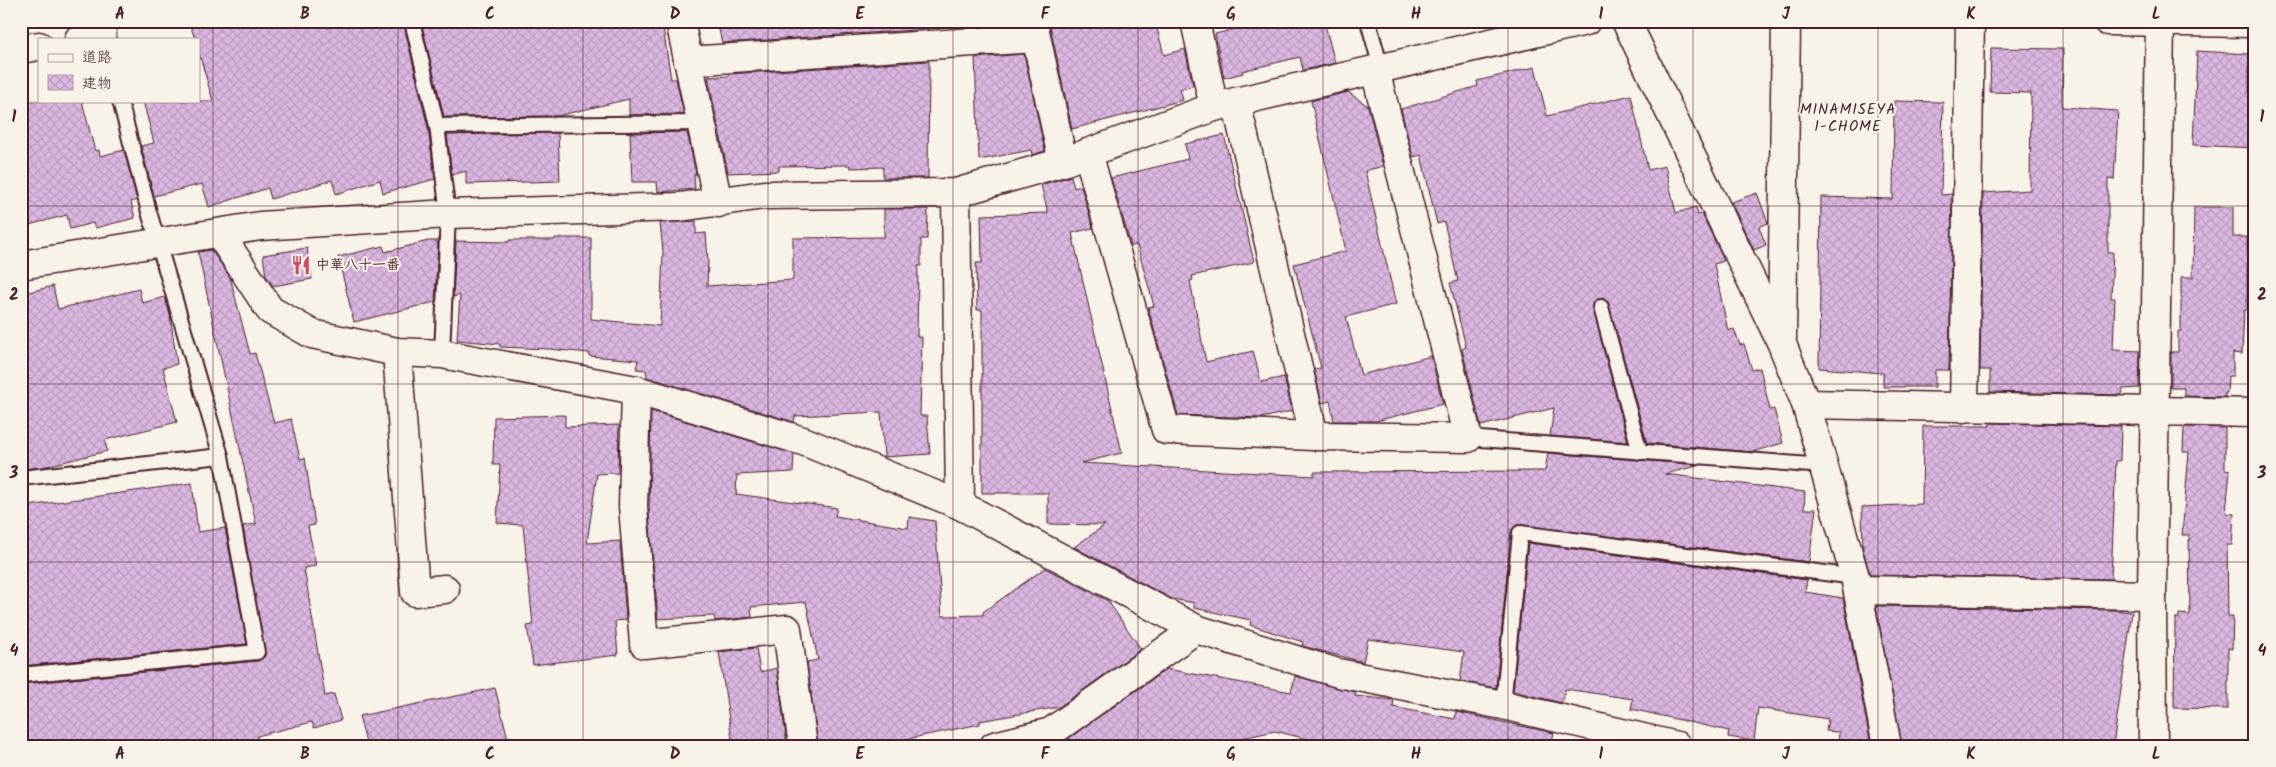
<svg xmlns="http://www.w3.org/2000/svg" width="2276" height="767" viewBox="0 0 2276 767" font-family="Kalam,'Klee One',sans-serif">
	<defs>
		<pattern id="building-cross-hatch" width="8" height="8" patternUnits="userSpaceOnUse" patternTransform="scale(1.25)"><rect width="8" height="8" fill="#dab6e0"/><path d="M0 0l8 8M0 8l8-8" fill="none" stroke="#bd9cc0"/></pattern>
	</defs>
	<rect width="100%" height="100%" fill="#f7f3e8"/>
	<filter id="ink" filterUnits="userSpaceOnUse"><feTurbulence type="fractalNoise" baseFrequency=".02" numOctaves="2"/><feDisplacementMap in="SourceGraphic" scale="10" xChannelSelector="R" yChannelSelector="G"/><feConvolveMatrix kernelMatrix="1 2 1 2 8 2 1 2 1" color-interpolation-filters="sRGB"/></filter>
	<g filter="url(#ink)">
		<g fill="url(#building-cross-hatch)" stroke="#4a1f2b">
			<polygon points="189,21 325,21 327,28 352,21 403,21 428,128 435,179 383,193 380,180 336,194 332,180 271,199 268,188 209,207 202,184 154,196 141,146 154,143 143,101 213,101 199,53 199,39 195,39"/>
			<polygon points="421,21 662,21 671,79 676,79 684,114 629,115 629,99 557,116 444,117"/>
			<polygon points="717,21 929,21 929,29 722,43"/>
			<polygon points="974,21 1018,21 1018,24 974,26"/>
			<polygon points="1049,21 1155,21 1164,55 1185,49 1193,86 1180,89 1183,100 1072,129"/>
			<polygon points="1247,21 1324,21 1335,63 1303,70 1300,57 1242,71 1243,73 1224,78 1215,34 1248,26"/>
			<polygon points="1991,48 2063,49 2062,107 2118,111 2114,180 2108,179 2108,252 2113,252 2111,298 2115,298 2113,350 2140,351 2139,388 2123,389 2122,395 1990,392 1990,370 1980,370 1983,193 2030,190 2031,93 1990,92"/>
			<polygon points="2197,51 2249,54 2249,113 2255,113 2254,148 2193,145"/>
			<polygon points="1024,54 1045,151 1032,155 1031,150 979,160 975,58"/>
			<polygon points="929,61 928,178 883,178 883,167 850,168 850,165 779,166 779,171 728,173 708,77 729,76 729,74"/>
			<polygon points="1535,67 1547,116 1631,95 1648,170 1665,166 1676,213 1696,207 1698,215 1702,214 1724,261 1714,264 1728,331 1734,329 1740,345 1744,344 1752,370 1760,368 1770,410 1774,409 1783,443 1752,452 1647,443 1609,305 1603,298 1595,301 1593,309 1628,442 1550,436 1554,408 1481,426 1462,349 1466,347 1450,283 1458,281 1444,222 1437,224 1421,155 1413,157 1401,109 1478,86 1477,81"/>
			<polygon points="1348,92 1368,106 1383,166 1365,171 1396,304 1346,317 1361,375 1431,356 1443,404 1376,421 1334,421 1330,401 1322,403 1314,369 1321,368 1294,264 1346,251 1311,101"/>
			<polygon points="21,101 82,101 95,151 99,150 100,156 124,150 137,200 131,202 135,218 95,228 93,223 70,229 67,215 21,227"/>
			<polygon points="1894,101 1943,102 1941,195 1952,194 1949,370 1935,370 1935,387 1883,387 1883,373 1819,368 1821,197 1893,199"/>
			<polygon points="687,132 696,174 694,174 695,189 658,192 657,182 632,182 630,133"/>
			<polygon points="558,133 560,181 466,184 466,171 452,175 447,135"/>
			<polygon points="1224,135 1254,262 1192,276 1193,280 1190,281 1206,362 1253,351 1261,382 1284,377 1292,411 1262,418 1178,415 1148,307 1154,306 1137,245 1131,246 1111,178 1188,159 1185,144"/>
			<polygon points="1071,176 1074,188 1081,186 1093,228 1072,233 1122,453 1081,463 1314,476 1314,472 1545,471 1548,453 1701,465 1665,474 1805,492 1804,509 1816,509 1809,562 1517,525 1511,532 1496,688 1460,681 1464,652 1368,639 1363,662 1302,646 1303,642 1250,625 1251,620 1194,608 1194,603 1172,599 1074,547 1105,525 1048,524 1048,493 982,493 982,310 977,310 976,263 982,263 981,215 1048,213 1041,185"/>
			<polygon points="1757,193 1768,223 1759,227 1766,245 1754,250 1731,202"/>
			<polygon points="2194,207 2233,207 2233,237 2247,237 2247,310 2244,310 2242,354 2233,353 2233,376 2228,376 2227,393 2225,393 2225,397 2184,396 2184,388 2171,388 2171,352 2178,352 2178,331 2181,331 2181,277 2193,277"/>
			<polygon points="884,209 928,209 927,239 921,239 921,266 918,266 917,337 922,337 920,416 927,416 930,454 884,457 881,412 795,416 794,422 647,377 646,370 636,369 638,360 589,356 589,353 549,349 500,347 500,344 457,340 460,295 453,297 456,241 509,242 509,240 555,240 555,238 591,238 591,319 660,326 663,251 660,223 696,221 696,234 706,233 708,261 707,286 793,280 793,238 884,237"/>
			<polygon points="428,241 438,241 435,302 354,322 338,257 383,246 385,252"/>
			<polygon points="307,248 312,279 273,286 266,276 263,255"/>
			<polygon points="211,250 230,277 250,354 255,353 274,423 291,419 300,459 305,458 315,525 308,526 316,566 304,568 325,696 334,694 341,720 314,728 312,722 257,736 258,746 21,746 21,684 258,661 265,656 243,526 256,524 198,252"/>
			<polygon points="53,286 58,309 139,289 142,303 165,297 170,315 177,364 163,368 177,422 105,440 107,451 43,467 21,469 21,294"/>
			<polygon points="651,411 794,454 793,472 737,475 736,494 837,508 835,516 908,528 909,517 935,521 942,616 983,615 983,612 1045,568 1108,601 1141,649 1059,707 980,721 980,724 874,746 818,746 807,662 818,660 806,602 751,607 752,617 715,621 714,616 658,619 649,514"/>
			<polygon points="565,415 565,427 619,425 618,473 597,474 587,543 620,541 626,620 615,621 618,655 533,665 527,626 533,625 523,525 497,523 500,465 493,465 494,417"/>
			<polygon points="1990,423 2121,426 2120,461 2116,461 2111,579 1870,575 1863,550 1862,507 1922,504 1923,426 1990,426"/>
			<polygon points="2184,427 2225,428 2225,469 2230,470 2226,513 2234,514 2232,545 2227,545 2228,616 2233,616 2232,649 2228,648 2228,709 2174,708 2175,618 2179,618 2179,614 2190,615 2189,535 2182,535 2189,452 2183,452"/>
			<polygon points="192,483 198,532 225,528 247,644 21,666 21,507"/>
			<polygon points="1528,543 1807,580 1805,592 1843,598 1871,746 1838,746 1839,732 1826,731 1828,719 1758,708 1754,741 1728,737 1729,731 1631,709 1633,699 1565,689 1562,703 1513,691"/>
			<polygon points="1876,606 2112,610 2132,612 2113,746 1902,746"/>
			<polygon points="756,648 760,672 777,668 787,746 733,746 719,652"/>
			<polygon points="1167,669 1291,692 1295,676 1356,692 1355,696 1394,700 1393,707 1455,719 1456,712 1554,733 1551,746 1335,746 1275,731 1205,746 1069,746 1069,738"/>
			<polygon points="495,688 510,746 367,746 359,716"/>
		</g>
		<g fill="none" stroke-linecap="round" stroke-linejoin="round">
			<defs>
				<g id="lane">
					<polyline points="412,21 437,126 448,214 442,354"/>
					<polyline points="1368,21 1381,68"/>
					<polyline points="437,126 700,123"/>
					<polyline points="1601,307 1640,452"/>
					<polyline points="1468,438 1823,466"/>
					<polyline points="21,478 221,456"/>
					<polyline points="21,675 257,652 221,456 149,212 120,101"/>
					<polyline points="1503,705 1520,533 1855,577"/>
				</g>
				<g id="street">
					<polyline points="680,21 718,203"/>
					<polyline points="1195,21 1214,107"/>
					<polyline points="1626,21 1782,344 1806,404 1855,577 1887,746"/>
					<polyline points="1033,22 1063,162"/>
					<polyline points="79,39 102,34"/>
					<polyline points="21,49 39,46"/>
					<polyline points="688,61 1036,38"/>
					<polyline points="1236,102 1314,436"/>
					<polyline points="1088,153 1166,430 1314,436 1468,438 1375,70"/>
					<polyline points="956,193 960,505"/>
					<polyline points="219,233 270,310 312,334 397,352 442,354 636,390 803,441 960,505 1196,629 1338,673 1503,705 1677,746"/>
					<polyline points="1782,338 1786,21"/>
					<polyline points="397,352 415,592 445,589"/>
					<polyline points="636,390 633,506 644,644 787,629 803,746"/>
					<polyline points="1806,404 2255,413"/>
					<polyline points="1964,408 1970,21"/>
					<polyline points="1858,590 2152,595"/>
					<polyline points="994,746 1051,732 1196,629"/>
					<polyline points="2153,746 2152,595 2160,21"/>
				</g>
				<g id="secondary">
					<polyline points="2107,21 2255,23"/>
					<polyline points="21,265 260,226 448,214 680,207 764,195 956,193 1063,162 1214,107 1586,21"/>
				</g>
			</defs>
			<use href="#lane" stroke="#4a1f2b" stroke-width="18"/>
			<use href="#street" stroke="#4a1f2b" stroke-width="31"/>
			<use href="#secondary" stroke="#4a1f2b" stroke-width="31"/>
			<use href="#lane" stroke="#f7f3e8" stroke-width="14"/>
			<use href="#street" stroke="#f7f3e8" stroke-width="28"/>
			<use href="#secondary" stroke="#f7f3e8" stroke-width="28"/>
		</g>
	</g>
	<path fill="none" stroke="#4a1f2b" stroke-width="1" stroke-opacity="0.55" d="M213,21V746M398,21V746M583,21V746M768,21V746M953,21V746M1138,21V746M1323,21V746M1508,21V746M1693,21V746M1878,21V746M2063,21V746M21,206H2255M21,384H2255M21,562H2255"/>
	<defs>
		<symbol id="restaurant-bare" viewBox="-9 -9 18 18"><path d="M-5-6h1v4h1v-4h1v4h1v-4h1v5L-1.5 .5V6h-2V.5L-5-1ZM5-6V6H3V1.5H1.5Q1.5-4 5-6Z" fill="#d1495b" stroke="#f7f3e8" stroke-width="2.5" paint-order="stroke"/></symbol>
	</defs>
	<g fill-rule="evenodd">
		<use href="#restaurant-bare" x="287" y="251" width="28" height="28"/>
	</g>
	<g text-anchor="middle" dominant-baseline="central" stroke-width="4" stroke-linejoin="round" paint-order="stroke">
		<g font-size="14" font-weight="bold" fill="#4a1f2b" stroke="#f7f3e8" text-anchor="start">
			<text x="316" y="265">中華八十一番</text>
		</g>
		<g font-size="15" letter-spacing="1" fill="#4a1f2b" stroke="#f7f3e8">
			<text x="1848" y="110">MINAMISEYA<tspan x="1848" dy="17">1-CHOME</tspan></text>
		</g>
	</g>
	<rect width="2276" height="767" fill="none" stroke="#f7f3e8" stroke-width="55"/>
	<rect x="38" y="38" width="162" height="65" fill="#f7f3e8" stroke="#b29e9c"/>
	<rect x="48" y="54" width="25" height="8" fill="#f7f3e8" stroke="#b29e9c"/>
	<text x="82" y="62" font-size="15" fill="#4a1f2b">道路</text>
	<rect x="48" y="75" width="25" height="15" fill="url(#building-cross-hatch)" stroke="#b29e9c"/>
	<text x="82" y="88" font-size="15" fill="#4a1f2b">建物</text>
	<rect x="28" y="28" width="2220" height="712" fill="none" stroke="#4a1f2b" stroke-width="2"/>
	<g font-size="16" text-anchor="middle" font-weight="bold" fill="#4a1f2b">
		<text x="120" y="19">A</text>
		<text x="305" y="19">B</text>
		<text x="490" y="19">C</text>
		<text x="675" y="19">D</text>
		<text x="860" y="19">E</text>
		<text x="1045" y="19">F</text>
		<text x="1231" y="19">G</text>
		<text x="1416" y="19">H</text>
		<text x="1601" y="19">I</text>
		<text x="1786" y="19">J</text>
		<text x="1971" y="19">K</text>
		<text x="2156" y="19">L</text>
		<text x="14" y="122">1</text>
		<text x="2262" y="122">1</text>
		<text x="14" y="300">2</text>
		<text x="2262" y="300">2</text>
		<text x="14" y="478">3</text>
		<text x="2262" y="478">3</text>
		<text x="14" y="656">4</text>
		<text x="2262" y="656">4</text>
		<text x="120" y="759">A</text>
		<text x="305" y="759">B</text>
		<text x="490" y="759">C</text>
		<text x="675" y="759">D</text>
		<text x="860" y="759">E</text>
		<text x="1045" y="759">F</text>
		<text x="1231" y="759">G</text>
		<text x="1416" y="759">H</text>
		<text x="1601" y="759">I</text>
		<text x="1786" y="759">J</text>
		<text x="1971" y="759">K</text>
		<text x="2156" y="759">L</text>
	</g>
</svg>
